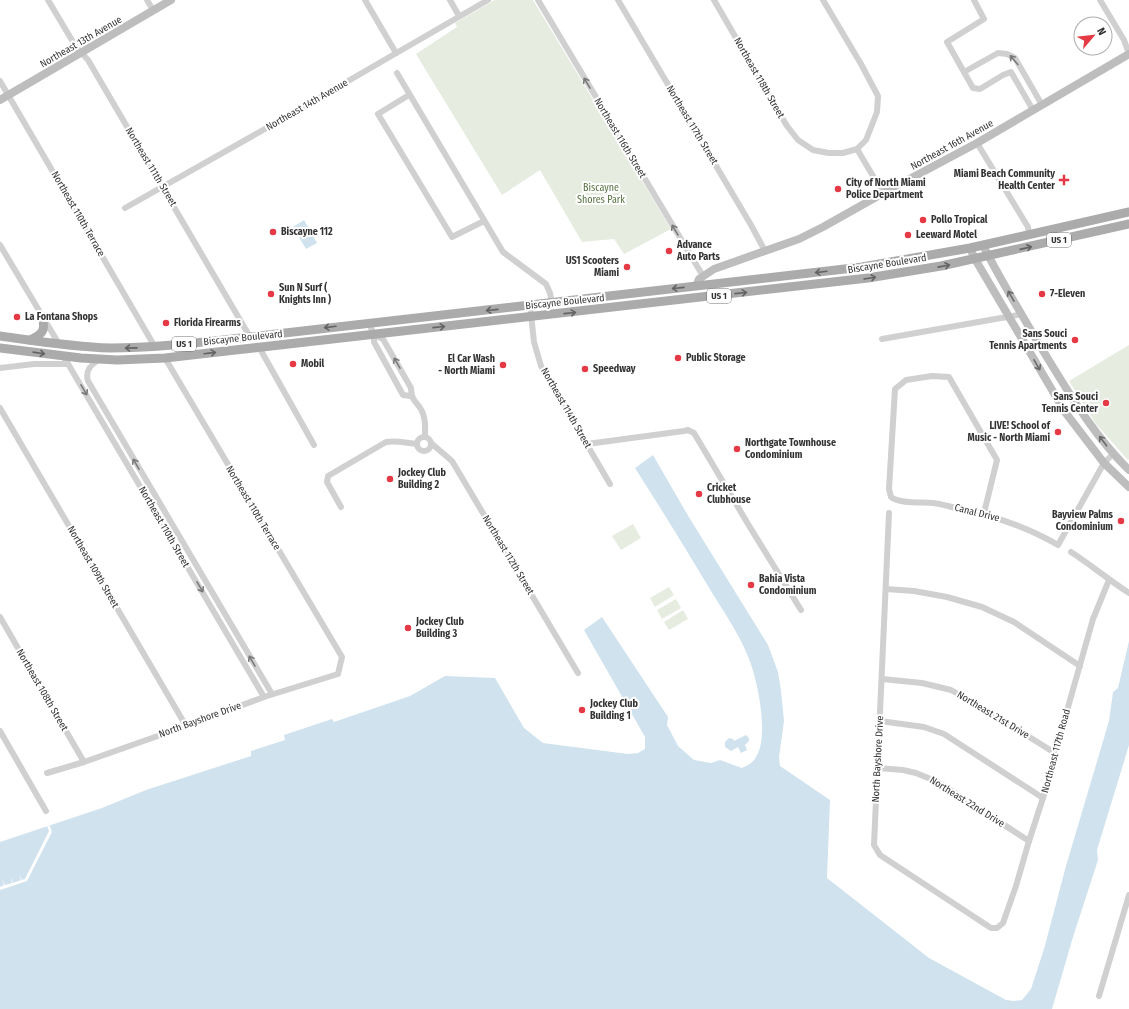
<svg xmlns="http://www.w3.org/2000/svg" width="1129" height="1009" viewBox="0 0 1129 1009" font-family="'Fira Sans Condensed',sans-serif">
	<rect width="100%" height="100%" fill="#fff"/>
	<g fill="#e6ecdf">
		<polygon points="495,0 533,0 671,229 624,254 614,239 582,242 540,170 502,195 416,54 457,27 455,23"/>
		<polygon points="1129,345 1129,459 1128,460 1096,424 1069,381"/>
		<polygon points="633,524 641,538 621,550 612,536"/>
		<polygon points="669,587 674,595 655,607 650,598"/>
		<polygon points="676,599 681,608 662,619 657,610"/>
		<polygon points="683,610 688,619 669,630 664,622"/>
	</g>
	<g fill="#cfe2ee">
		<polygon points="304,220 317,243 306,249 293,227"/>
		<path d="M653,455L687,514L768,645L778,672L781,691L784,721L779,757L780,766L830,800L827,878L929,958L1006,1000L1014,1001L1022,1000L1031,989L1044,949L1066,866L1109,721L1113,692L1118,688L1129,641V745L1097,850L1098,860L1073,937L1052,1009H0V842L102,808L146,790L251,756V751L285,740L284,735L332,719L334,722L410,696L445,676L495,678L524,728L543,743L628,754L638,753L645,749V737L584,630L602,617L668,717L667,725L678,746L694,760L711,763L720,760L742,768C748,765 753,763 756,757C770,736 757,676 747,654C737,630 721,608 708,586C684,546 660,507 635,468Z"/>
		<polygon points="746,735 749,738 749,741 745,745 747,750 741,753 738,747 731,751 725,747 725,742 729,738 733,739 734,741"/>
	</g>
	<polygon fill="#fff" points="47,826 50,826 52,832 27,881 0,890 0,887 4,885 2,879 5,885 12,883 11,877 13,883 21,880 19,874 22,880 25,879 49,831"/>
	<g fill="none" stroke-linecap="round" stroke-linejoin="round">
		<g stroke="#d0d0d0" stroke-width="6">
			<polyline points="48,0 76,47 88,60 250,337"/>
			<polyline points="147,0 153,10"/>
			<polyline points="365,0 396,53"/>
			<polyline points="450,0 459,16"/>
			<polyline points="538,0 703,276"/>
			<polyline points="618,0 751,225 765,251"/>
			<polyline points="714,0 787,126 798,140 813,150 829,153 843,153 857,149 866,140 877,112 878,96 861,64 823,0"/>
			<polyline points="974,0 984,19 947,42 973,88 980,89 1003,75 1011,72 1033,110"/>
			<polyline points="1100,0 1124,40 1129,54"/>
			<polyline points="964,72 998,53 1007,54 1015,58 1042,105"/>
			<polyline points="397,73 503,252 546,284 550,293 552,303"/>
			<polyline points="0,81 155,347"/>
			<polyline points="409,95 378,114 452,237 484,221"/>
			<polyline points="977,143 1028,227 1029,235"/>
			<polyline points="857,149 883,193"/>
			<polyline points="125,208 286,117 488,0"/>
			<polyline points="0,245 59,344"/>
			<polyline points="530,305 534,342 541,366 610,484"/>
			<polyline points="369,323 374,335 374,342 403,395 411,396"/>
			<path d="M374,335L383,339L411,388C411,403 420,403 423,414C426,421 425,429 425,437"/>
			<polyline points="882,339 1001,318 1009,317 1021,314"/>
			<polyline points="259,347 314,445"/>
			<polyline points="64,357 264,697"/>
			<path d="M99,360C90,365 85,371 88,381L272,694"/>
			<polyline points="0,368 34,364 68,364"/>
			<polyline points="0,408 186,726"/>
			<circle cx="424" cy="444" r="7"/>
			<polyline points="431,443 452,461 578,673"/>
			<polyline points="587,444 684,431 688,430 694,433 751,529 801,610"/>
			<path d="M341,507L327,482L328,476L386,442C396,440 406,443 417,444"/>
			<polyline points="889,513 874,845 880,855 991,928 997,928 1003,923 1016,886 1029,841 1043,798 1055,753 1093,619 1109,580"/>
			<path d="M984,513L997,460L949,377L932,376L906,380L895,389L889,489L891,497C899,504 922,502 933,503C942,504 951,507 960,509C995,516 1027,527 1058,545L1104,463L1113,454"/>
			<path d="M1071,552C1091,565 1109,580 1129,593"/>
			<polyline points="886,589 914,591 947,597 982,607 1014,622 1080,666"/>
			<polyline points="0,617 84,762"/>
			<polyline points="882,679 922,683 951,690 976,704 1055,753"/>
			<polyline points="880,721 924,727 944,734 1043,798"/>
			<polyline points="0,731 46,811"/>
			<polyline points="878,768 903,770 916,773 938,782 1029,841"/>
			<polyline points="47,773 84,762 186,726 264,697 338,674 342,657 165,358"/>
			<polyline points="1099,996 1129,895"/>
		</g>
		<g stroke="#bdbdbd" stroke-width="8">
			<polyline points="0,100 171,0"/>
			<path d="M983,245C999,278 1019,309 1037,341C1065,386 1091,433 1129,470"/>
			<polyline points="970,248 975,259 1065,412 1104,463 1129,487"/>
			<polyline points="696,286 699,279 714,269 799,239 823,227 887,191 977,143 1129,54"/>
		</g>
		<g stroke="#ababab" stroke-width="9">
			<path d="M0,336C36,341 73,347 110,348C157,348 203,342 250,337L862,267L970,248L1129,212"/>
			<path d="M30,340C43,334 46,330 42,316"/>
			<polyline points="0,348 81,358 117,360 165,358 868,278 941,266 1129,224"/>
		</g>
	</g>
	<defs><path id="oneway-shaft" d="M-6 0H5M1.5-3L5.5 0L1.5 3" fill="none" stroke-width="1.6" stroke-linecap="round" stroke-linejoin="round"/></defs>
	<g stroke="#7a7a7a">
		<use href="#oneway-shaft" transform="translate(1014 60) rotate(-130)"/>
		<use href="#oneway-shaft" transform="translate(587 83) rotate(-121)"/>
		<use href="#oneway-shaft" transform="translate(675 230) rotate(-121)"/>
		<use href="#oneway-shaft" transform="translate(397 363) rotate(-120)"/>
		<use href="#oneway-shaft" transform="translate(84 390) rotate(60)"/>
		<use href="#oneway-shaft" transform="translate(136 464) rotate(-120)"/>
		<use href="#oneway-shaft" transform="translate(200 587) rotate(60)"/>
		<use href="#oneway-shaft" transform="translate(252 661) rotate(-120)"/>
	</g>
	<g stroke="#636363">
		<use href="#oneway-shaft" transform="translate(1026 248) rotate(-13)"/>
		<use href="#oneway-shaft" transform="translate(944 266) rotate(-11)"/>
		<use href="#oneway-shaft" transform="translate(821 272) rotate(173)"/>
		<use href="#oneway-shaft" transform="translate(870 278) rotate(-9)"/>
		<use href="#oneway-shaft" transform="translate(678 288) rotate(174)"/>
		<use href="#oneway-shaft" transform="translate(741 293) rotate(-6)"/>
		<use href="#oneway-shaft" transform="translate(492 310) rotate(174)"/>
		<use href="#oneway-shaft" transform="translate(570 313) rotate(-6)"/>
		<use href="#oneway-shaft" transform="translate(330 327) rotate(173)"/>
		<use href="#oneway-shaft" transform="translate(439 327) rotate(-6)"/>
		<use href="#oneway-shaft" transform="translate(131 348) rotate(179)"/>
		<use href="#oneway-shaft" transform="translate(39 353) rotate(8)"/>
		<use href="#oneway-shaft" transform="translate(210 353) rotate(-7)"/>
	</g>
	<g stroke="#6a6a6a">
		<use href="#oneway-shaft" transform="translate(1011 296) rotate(-120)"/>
		<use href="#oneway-shaft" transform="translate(1037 365) rotate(60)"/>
		<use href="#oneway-shaft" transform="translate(1103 441) rotate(-127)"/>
	</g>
	<g fill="#e63946" stroke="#fff" stroke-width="1.5">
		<path d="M1062 174h4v4h4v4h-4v4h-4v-4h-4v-4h4z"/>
		<circle cx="838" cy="189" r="4"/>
		<circle cx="923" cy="220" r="4"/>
		<circle cx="273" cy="232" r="4"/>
		<circle cx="908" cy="235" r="4"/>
		<circle cx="669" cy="251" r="4"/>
		<circle cx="627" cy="267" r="4"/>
		<circle cx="271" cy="294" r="4"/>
		<circle cx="1042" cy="294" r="4"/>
		<circle cx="17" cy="317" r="4"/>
		<circle cx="166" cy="323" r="4"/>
		<circle cx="1075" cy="340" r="4"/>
		<circle cx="678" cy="358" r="4"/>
		<circle cx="293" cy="364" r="4"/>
		<circle cx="503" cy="365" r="4"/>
		<circle cx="585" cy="369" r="4"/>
		<circle cx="1106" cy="403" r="4"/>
		<circle cx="1058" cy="432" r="4"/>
		<circle cx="737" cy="449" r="4"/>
		<circle cx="390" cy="479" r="4"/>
		<circle cx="699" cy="494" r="4"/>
		<circle cx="1121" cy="521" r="4"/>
		<circle cx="751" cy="585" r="4"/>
		<circle cx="408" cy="628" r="4"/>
		<circle cx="582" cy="710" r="4"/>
	</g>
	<g text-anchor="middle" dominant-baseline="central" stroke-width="4" stroke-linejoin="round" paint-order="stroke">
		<g fill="#fff" stroke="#707070" stroke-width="1">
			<rect x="1047" y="233" width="24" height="14" rx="3"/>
			<rect x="707" y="289" width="24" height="14" rx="3"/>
			<rect x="172" y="337" width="24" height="14" rx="3"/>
		</g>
		<g font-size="9" font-weight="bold" fill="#333">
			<text x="1059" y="240">US 1</text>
			<text x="719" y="296">US 1</text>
			<text x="184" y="344">US 1</text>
		</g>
		<g font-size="10" fill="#333" stroke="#fff">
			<text transform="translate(81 42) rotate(-30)">Northeast 13th Avenue</text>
			<text transform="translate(759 78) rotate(60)">Northeast 118th Street</text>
			<text transform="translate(307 105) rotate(-30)">Northeast 14th Avenue</text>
			<text transform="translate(692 125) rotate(59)">Northeast 117th Street</text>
			<text transform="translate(620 138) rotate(59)">Northeast 116th Street</text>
			<text transform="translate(952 145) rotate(-29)">Northeast 16th Avenue</text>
			<text transform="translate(151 167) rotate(59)">Northeast 111th Street</text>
			<text transform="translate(78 214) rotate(60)">Northeast 110th Terrace</text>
			<text transform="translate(887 264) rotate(-9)">Biscayne Boulevard</text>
			<text transform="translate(565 302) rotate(-6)">Biscayne Boulevard</text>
			<text transform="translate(243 338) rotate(-6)">Biscayne Boulevard</text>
			<text transform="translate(566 408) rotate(60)">Northeast 114th Street</text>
			<text transform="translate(253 508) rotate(59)">Northeast 110th Terrace</text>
			<text transform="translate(977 513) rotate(14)">Canal Drive</text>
			<text transform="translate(164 527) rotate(60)">Northeast 110th Street</text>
			<text transform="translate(508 555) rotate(59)">Northeast 112th Street</text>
			<text transform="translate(93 567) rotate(60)">Northeast 109th Street</text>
			<text transform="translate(42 690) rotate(60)">Northeast 108th Street</text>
			<text transform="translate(993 715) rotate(31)">Northeast 21st Drive</text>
			<text transform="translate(200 720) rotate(-20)">North Bayshore Drive</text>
			<text transform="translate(1056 751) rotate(-75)">Northeast 117th Road</text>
			<text transform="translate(878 759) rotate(-87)">North Bayshore Drive</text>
			<text transform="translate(967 802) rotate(32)">Northeast 22nd Drive</text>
		</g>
		<g font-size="10" font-weight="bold" fill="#333" stroke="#fff" text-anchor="start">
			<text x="1055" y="174" text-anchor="end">Miami Beach Community<tspan x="1055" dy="12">Health Center</tspan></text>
			<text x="846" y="183">City of North Miami<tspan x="846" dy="12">Police Department</tspan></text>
			<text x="931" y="220">Pollo Tropical</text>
			<text x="281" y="232">Biscayne 112</text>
			<text x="916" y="235">Leeward Motel</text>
			<text x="677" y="245">Advance<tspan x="677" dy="12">Auto Parts</tspan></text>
			<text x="619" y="261" text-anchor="end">US1 Scooters<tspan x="619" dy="12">Miami</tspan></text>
			<text x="279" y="288">Sun N Surf (<tspan x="279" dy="12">Knights Inn )</tspan></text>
			<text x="1050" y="294">7-Eleven</text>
			<text x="25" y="317">La Fontana Shops</text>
			<text x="174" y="323">Florida Firearms</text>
			<text x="1067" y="334" text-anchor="end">Sans Souci<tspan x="1067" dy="12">Tennis Apartments</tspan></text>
			<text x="686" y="358">Public Storage</text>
			<text x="495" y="359" text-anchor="end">El Car Wash<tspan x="495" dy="12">- North Miami</tspan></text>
			<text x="301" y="364">Mobil</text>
			<text x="593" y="369">Speedway</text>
			<text x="1098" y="397" text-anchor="end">Sans Souci<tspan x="1098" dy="12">Tennis Center</tspan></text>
			<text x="1050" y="426" text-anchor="end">LIVE! School of<tspan x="1050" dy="12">Music - North Miami</tspan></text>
			<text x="745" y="443">Northgate Townhouse<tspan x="745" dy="12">Condominium</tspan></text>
			<text x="398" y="473">Jockey Club<tspan x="398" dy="12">Building 2</tspan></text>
			<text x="707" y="488">Cricket<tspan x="707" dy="12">Clubhouse</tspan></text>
			<text x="1113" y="515" text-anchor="end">Bayview Palms<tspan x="1113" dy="12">Condominium</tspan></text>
			<text x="759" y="579">Bahia Vista<tspan x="759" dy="12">Condominium</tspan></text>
			<text x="416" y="622">Jockey Club<tspan x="416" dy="12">Building 3</tspan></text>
			<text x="590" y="704">Jockey Club<tspan x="590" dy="12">Building 1</tspan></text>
		</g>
		<g font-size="10" fill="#56703f" stroke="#fff">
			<text x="601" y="188">Biscayne<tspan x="601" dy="12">Shores Park</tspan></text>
		</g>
	</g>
	<g transform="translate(1093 36) rotate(62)"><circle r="19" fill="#ffffff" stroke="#adadad"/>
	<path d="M0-3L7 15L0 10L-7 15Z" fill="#e63946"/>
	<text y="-6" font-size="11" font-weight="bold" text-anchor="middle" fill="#333333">N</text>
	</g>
</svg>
